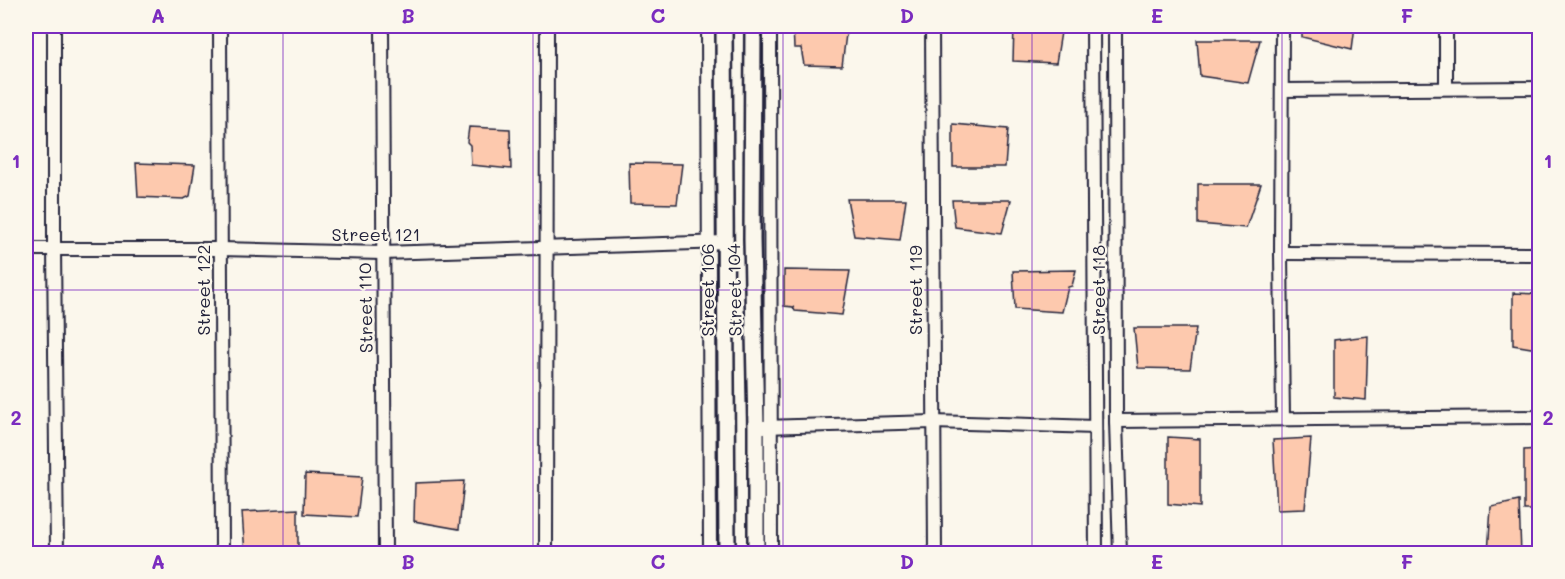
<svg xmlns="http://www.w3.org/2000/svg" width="1565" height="579" viewBox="0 0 1565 579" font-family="Mali,sans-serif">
	<rect width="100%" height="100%" fill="#fbf7ec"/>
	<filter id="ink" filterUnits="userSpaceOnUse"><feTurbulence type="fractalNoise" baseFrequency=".0167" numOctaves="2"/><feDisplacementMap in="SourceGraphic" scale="12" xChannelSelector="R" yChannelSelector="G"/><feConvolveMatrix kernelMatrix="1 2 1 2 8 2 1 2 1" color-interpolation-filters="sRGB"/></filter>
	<g filter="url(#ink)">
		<g fill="#fdc9ae" stroke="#22223b" stroke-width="1.5">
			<polygon points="793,26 847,26 842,66 804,65 801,48 794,48"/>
			<polygon points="1014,26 1062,26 1056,63 1013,61"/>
			<polygon points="1302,26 1355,26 1352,49 1302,37"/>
			<polygon points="1197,40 1260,40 1248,83 1200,76"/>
			<polygon points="953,124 1008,129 1005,167 953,167"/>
			<polygon points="469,127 510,129 511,169 471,165 470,145 467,142"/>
			<polygon points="136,163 195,165 190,196 184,199 138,197"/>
			<polygon points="629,163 682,164 677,204 630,203"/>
			<polygon points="1198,184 1261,184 1246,228 1198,224"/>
			<polygon points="847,199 906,199 900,240 854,236"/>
			<polygon points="952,200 1011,200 1002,233 955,227"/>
			<polygon points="784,270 850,271 842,315 795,311 793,307 784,306"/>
			<polygon points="1076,270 1072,286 1068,287 1062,312 1015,309 1013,271"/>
			<polygon points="1513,293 1539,294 1538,349 1513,345"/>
			<polygon points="1134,328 1196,328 1190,369 1138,368"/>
			<polygon points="1368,336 1366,400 1334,397 1334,340"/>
			<polygon points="1168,437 1200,439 1200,507 1168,504"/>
			<polygon points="1311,438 1305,509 1277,510 1273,440"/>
			<polygon points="1539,449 1539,510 1524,510 1524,450"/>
			<polygon points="305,474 362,477 357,517 304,514"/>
			<polygon points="464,481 459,529 414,521 415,483"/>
			<polygon points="1519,501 1521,554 1488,554 1491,507"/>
			<polygon points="298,509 298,554 245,554 242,512"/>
		</g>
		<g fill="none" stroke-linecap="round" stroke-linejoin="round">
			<defs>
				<g id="minor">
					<polyline points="54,26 54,248 57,554"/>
					<polyline points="220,26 222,554"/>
					<polyline points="382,26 385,554"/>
					<polyline points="708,26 710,554"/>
					<polyline points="770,26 771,554"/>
					<polyline points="932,26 935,554"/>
					<polyline points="1093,26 1096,554"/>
					<polyline points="1115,26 1116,421 1120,554"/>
					<polyline points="1282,26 1281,253 1283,419"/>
					<polyline points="1446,26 1446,88"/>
					<polyline points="1283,90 1540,88"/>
					<polyline points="26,249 220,249 382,253 726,242"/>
					<polyline points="1281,253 1540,254"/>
					<polyline points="1116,421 1540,417"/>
					<polyline points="763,427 933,422 1095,427"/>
					<polyline points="546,554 547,26"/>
				</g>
				<g id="tertiary">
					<polyline points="724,26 727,554"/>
					<polyline points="753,26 752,239 756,427 756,554"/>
				</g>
			</defs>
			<use href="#minor" stroke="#22223b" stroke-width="16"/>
			<use href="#tertiary" stroke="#22223b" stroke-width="20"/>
			<use href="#minor" stroke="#fbf7ec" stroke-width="12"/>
			<use href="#tertiary" stroke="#fbf7ec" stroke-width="15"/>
		</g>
	</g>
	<path fill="none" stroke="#7b2cbf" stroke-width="1.5" stroke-opacity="0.55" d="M283,26V554M533,26V554M783,26V554M1032,26V554M1282,26V554M26,290H1540"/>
	<g text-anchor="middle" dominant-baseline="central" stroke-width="4.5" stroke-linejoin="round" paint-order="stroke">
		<g font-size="18" fill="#22223b" stroke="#fbf7ec">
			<text x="376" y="234">Street 121</text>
			<text transform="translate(203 290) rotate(-90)">Street 122</text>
			<text transform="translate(707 290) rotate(-90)">Street 106</text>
			<text transform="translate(734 290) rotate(-91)">Street 104</text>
			<text transform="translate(915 290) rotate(-90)">Street 119</text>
			<text transform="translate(1098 290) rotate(-90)">Street 118</text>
			<text transform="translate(365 308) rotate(-91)">Street 110</text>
		</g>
	</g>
	<rect width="1565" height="579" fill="none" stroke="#fbf7ec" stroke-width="66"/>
	<rect x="33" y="33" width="1499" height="513" fill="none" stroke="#7b2cbf" stroke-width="2"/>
	<g font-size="20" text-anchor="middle" font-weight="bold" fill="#7b2cbf">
		<text x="158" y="23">A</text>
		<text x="408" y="23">B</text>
		<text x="658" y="23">C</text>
		<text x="907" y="23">D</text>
		<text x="1157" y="23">E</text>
		<text x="1407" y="23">F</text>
		<text x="16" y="168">1</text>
		<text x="1548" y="168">1</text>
		<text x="16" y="425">2</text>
		<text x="1548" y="425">2</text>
		<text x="158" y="569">A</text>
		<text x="408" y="569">B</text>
		<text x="658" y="569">C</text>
		<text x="907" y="569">D</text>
		<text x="1157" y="569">E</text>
		<text x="1407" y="569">F</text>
	</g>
</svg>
